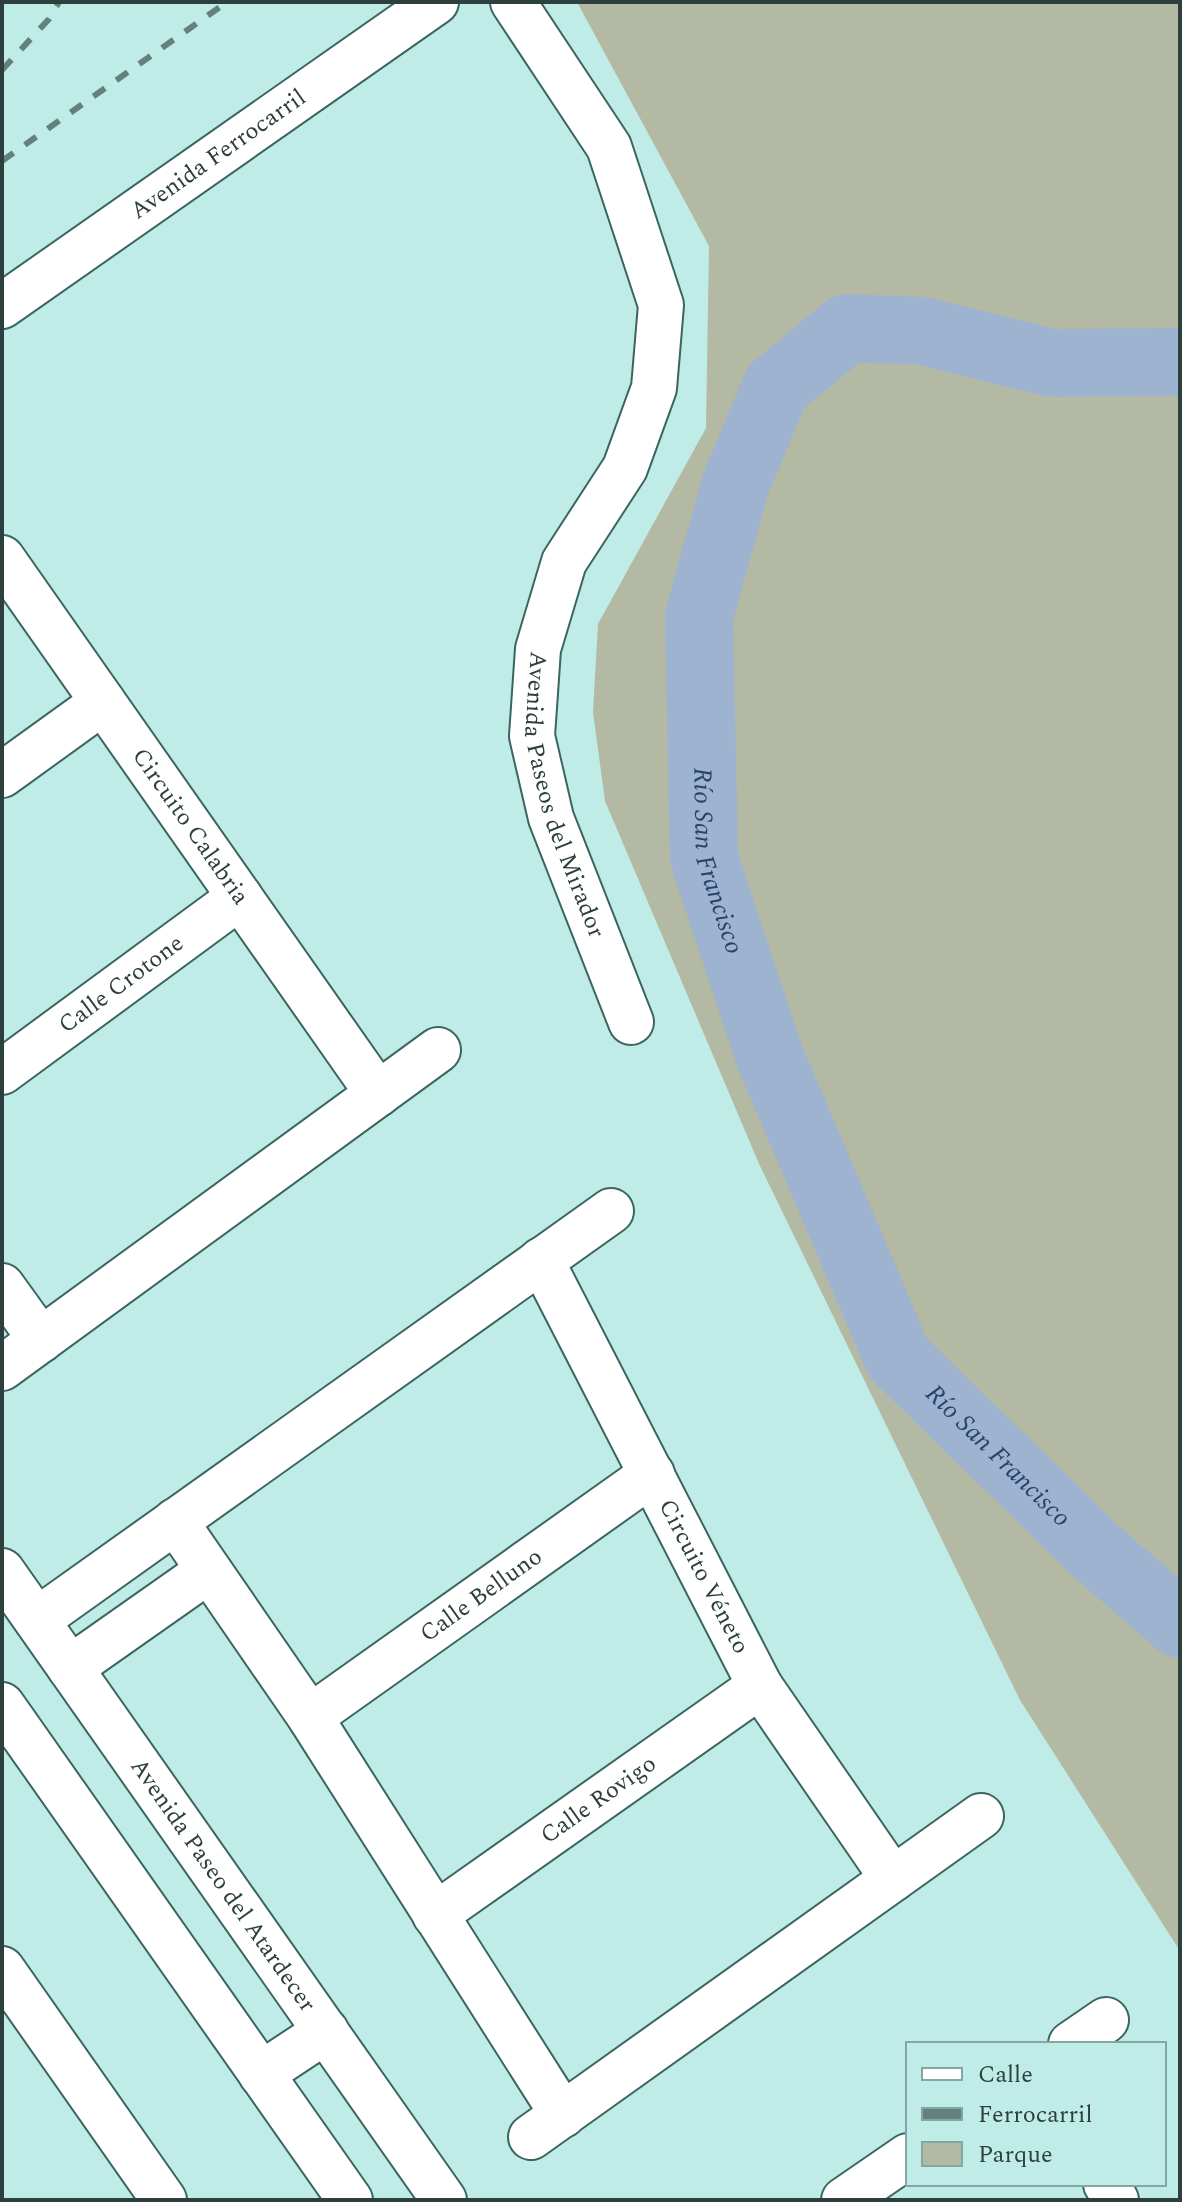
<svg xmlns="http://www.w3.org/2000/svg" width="1182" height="2202" viewBox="0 0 1182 2202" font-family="Spectral,serif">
	<rect width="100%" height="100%" fill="#bfece7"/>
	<polygon fill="#b3b9a3" points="577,2 1180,2 1180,1951 1020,1700 760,1166 605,801 593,712 598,624 706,428 709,246"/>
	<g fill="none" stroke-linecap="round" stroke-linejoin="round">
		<path stroke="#9eb3cf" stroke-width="68" id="s1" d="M1180,362L1052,363L922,331L847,328L776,387L736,483L699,616L704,858L770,1057L898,1358L1098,1553L1180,1624"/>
		<defs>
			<g id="street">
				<path id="s2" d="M513,2L609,147L661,305L654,388L625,468L564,562L538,649L532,736L551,818L631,1022"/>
				<path id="s3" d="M2,306L436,2"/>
				<path id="s4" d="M2,558L378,1094"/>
				<polyline points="2,775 103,702"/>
				<path id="s5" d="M2,1072L240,897"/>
				<path id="s6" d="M541,1260L760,1686L893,1879"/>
				<polyline points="2,1286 41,1340"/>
				<polyline points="2,1368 438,1050"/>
				<polyline points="175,1521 310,1717 563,2115"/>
				<path id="s7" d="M2,1571L444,2200"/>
				<polyline points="37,1620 611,1211"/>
				<polyline points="70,1668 208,1571"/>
				<polyline points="2,1705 350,2200"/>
				<path id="s8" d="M310,1717L652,1474"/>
				<path id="s9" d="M435,1915L760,1686"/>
				<polyline points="2,1969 164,2200"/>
				<polyline points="1071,2044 1106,2020"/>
				<polyline points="261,2074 326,2031"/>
				<polyline points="531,2137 981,1816"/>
				<polyline points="1106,2184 1116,2200"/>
				<polyline points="844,2200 908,2156"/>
			</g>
		</defs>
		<use href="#street" stroke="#3b6561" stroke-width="48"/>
		<use href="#street" stroke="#fff" stroke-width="44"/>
		<g stroke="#64817e" stroke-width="6" stroke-dasharray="14 14" stroke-linecap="butt">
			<polyline points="2,70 49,19 59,2"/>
			<polyline points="2,161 227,2"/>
		</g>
	</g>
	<g text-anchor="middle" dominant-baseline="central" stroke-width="6" stroke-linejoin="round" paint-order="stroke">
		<g font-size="24" fill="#2d403e" stroke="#bfece7">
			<text stroke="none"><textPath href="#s3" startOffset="264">Avenida Ferrocarril</textPath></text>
			<text stroke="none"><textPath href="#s2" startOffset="862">Avenida Paseos del Mirador</textPath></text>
			<text stroke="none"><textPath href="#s4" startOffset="328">Circuito Calabria</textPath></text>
			<text stroke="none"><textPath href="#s5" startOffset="148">Calle Crotone</textPath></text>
			<text stroke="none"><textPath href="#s6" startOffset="356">Circuito Véneto</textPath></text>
			<text stroke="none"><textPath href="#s8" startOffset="210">Calle Belluno</textPath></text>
			<text stroke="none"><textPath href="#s9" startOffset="200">Calle Rovigo</textPath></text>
			<text stroke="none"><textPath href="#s7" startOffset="384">Avenida Paseo del Atardecer</textPath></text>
		</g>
		<g font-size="26" font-style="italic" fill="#26446b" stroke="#bfece7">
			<text stroke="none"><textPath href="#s1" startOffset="918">Río San Francisco</textPath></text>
			<text stroke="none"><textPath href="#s1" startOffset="1590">Río San Francisco</textPath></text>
		</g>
	</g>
	<rect width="1182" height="2202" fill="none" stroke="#2d403e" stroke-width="8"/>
	<rect x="906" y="2042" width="260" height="144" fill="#bfece7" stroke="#85a7a3" stroke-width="2"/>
	<rect x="922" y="2068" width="40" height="12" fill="#ffffff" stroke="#85a7a3" stroke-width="2"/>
	<text x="978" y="2082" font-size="24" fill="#2d403e">Calle</text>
	<rect x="922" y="2108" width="40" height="12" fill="#64817e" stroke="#85a7a3" stroke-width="2"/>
	<text x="978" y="2122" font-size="24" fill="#2d403e">Ferrocarril</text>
	<rect x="922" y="2142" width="40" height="24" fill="#b3b9a3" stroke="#85a7a3" stroke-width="2"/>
	<text x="978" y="2162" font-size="24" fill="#2d403e">Parque</text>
</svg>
